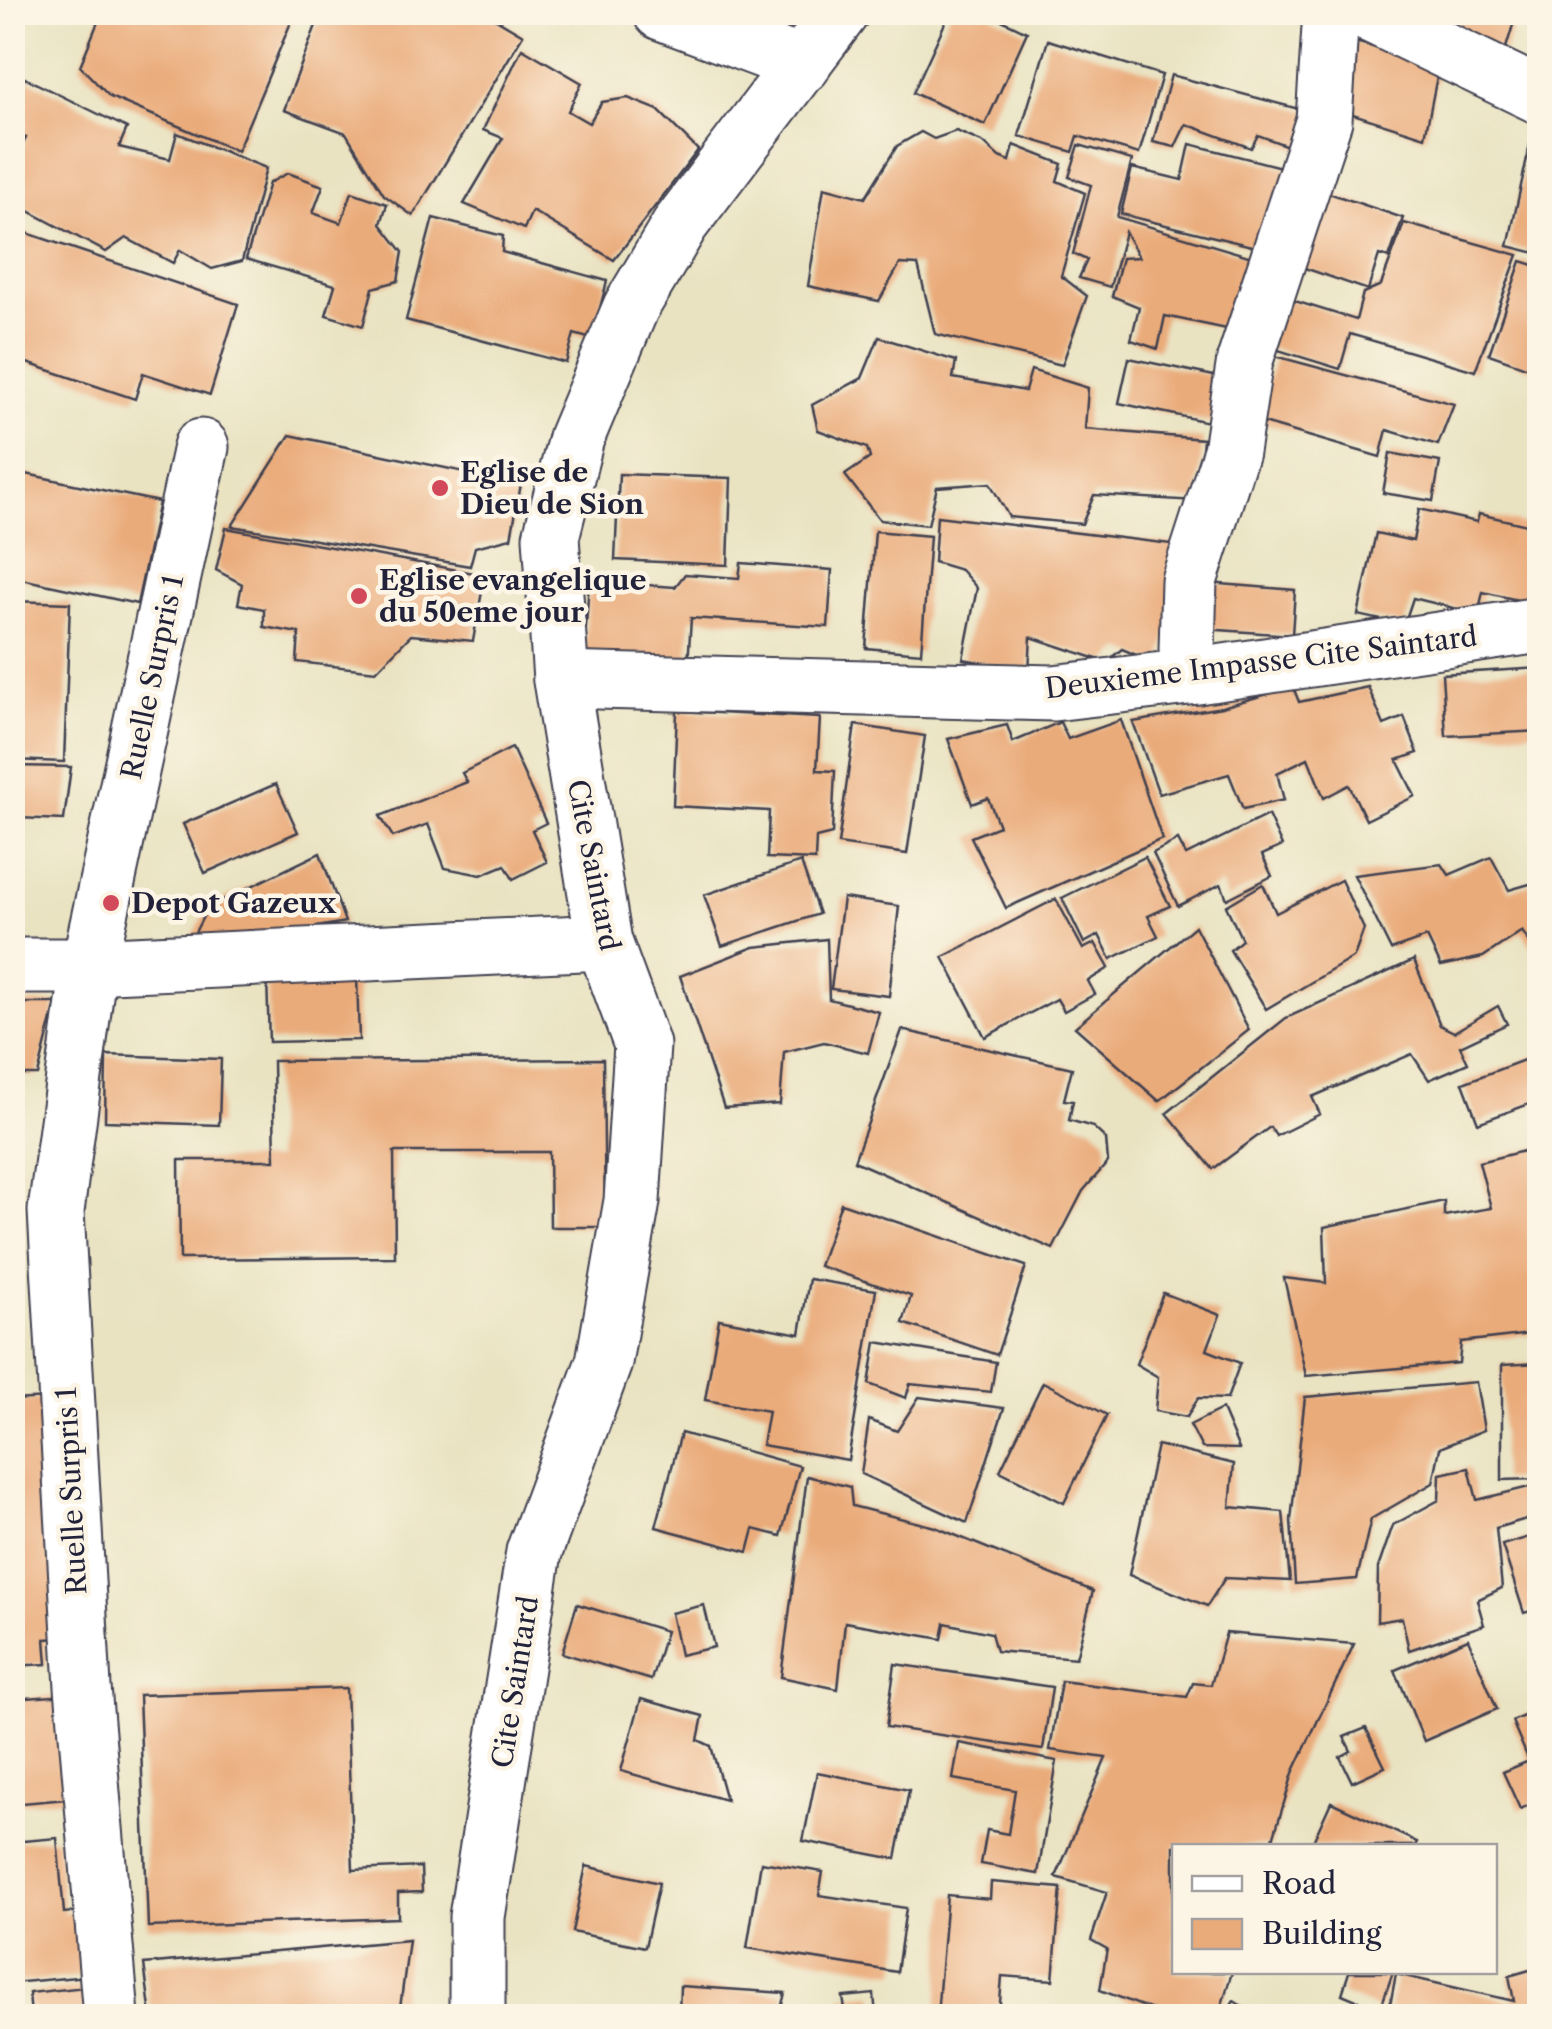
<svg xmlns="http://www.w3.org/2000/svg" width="1552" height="2029" viewBox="0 0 1552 2029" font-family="'Libre Caslon Text',serif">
	<rect width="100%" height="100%" fill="#fcf5e5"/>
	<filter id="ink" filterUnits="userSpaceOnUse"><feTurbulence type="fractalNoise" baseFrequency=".01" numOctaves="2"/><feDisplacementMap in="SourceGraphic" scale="20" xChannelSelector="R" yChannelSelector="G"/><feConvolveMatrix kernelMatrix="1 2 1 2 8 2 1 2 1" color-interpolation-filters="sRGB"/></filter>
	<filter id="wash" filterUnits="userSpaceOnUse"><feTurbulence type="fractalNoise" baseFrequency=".0048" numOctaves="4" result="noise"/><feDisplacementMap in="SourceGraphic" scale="40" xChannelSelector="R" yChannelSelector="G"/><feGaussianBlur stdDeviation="2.25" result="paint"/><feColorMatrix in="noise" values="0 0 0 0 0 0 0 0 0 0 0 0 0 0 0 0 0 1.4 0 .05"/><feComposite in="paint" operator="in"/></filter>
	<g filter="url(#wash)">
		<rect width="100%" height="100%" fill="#e9e3c2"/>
		<g id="blocks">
			<g fill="#eaab7a">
				<polygon points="102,12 294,15 237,151 110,97 80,66"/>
				<polygon points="321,12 442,12 447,16 450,12 484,12 523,35 413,216 384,195 346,133 284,110"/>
				<polygon points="950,12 985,12 1027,32 985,125 913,93"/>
				<polygon points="1461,12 1517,12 1505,51 1454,32"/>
				<polygon points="1048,40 1162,75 1139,154 1078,136 1073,152 1019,136"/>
				<polygon points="1352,41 1439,66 1425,137 1334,108"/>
				<polygon points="522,48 582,83 568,111 589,123 602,102 628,98 658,110 698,150 614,260 532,211 524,229 464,204 503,138 483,130"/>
				<polygon points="1171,75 1310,112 1304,152 1258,135 1251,148 1186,124 1175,147 1153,142"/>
				<polygon points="25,78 127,128 119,147 170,159 177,133 266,168 242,261 212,269 180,250 173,263 126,238 106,252 12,202 12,167 26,138 12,132 12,100"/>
				<polygon points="1533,130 1540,133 1540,254 1508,246"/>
				<polygon points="956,131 984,143 999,157 1010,161 1014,145 1062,164 1057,181 1085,193 1061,276 1087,296 1062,365 935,334 918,265 900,264 879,301 808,286 824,187 865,198 897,146 921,132 934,139"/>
				<polygon points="1190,144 1293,170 1272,251 1121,214 1132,168 1182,180"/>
				<polygon points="1079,145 1132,160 1117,217 1262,260 1241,332 1165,316 1158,349 1131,340 1139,307 1112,296 1122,258 1139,257 1125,232 1110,287 1079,278 1087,260 1073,254 1091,185 1069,177"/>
				<polygon points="288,173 323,186 313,213 341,223 352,192 387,204 381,224 403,252 398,281 373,288 363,326 326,315 335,285 246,259 269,183"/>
				<polygon points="1311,187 1403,218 1389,258 1379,255 1368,290 1287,262"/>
				<polygon points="433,218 503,236 502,252 607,281 592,339 574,334 566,363 406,320"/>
				<polygon points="1404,223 1518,255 1475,371 1350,334 1340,369 1265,346 1279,296 1356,320 1363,293 1381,285"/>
				<polygon points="12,228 238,304 210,395 143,373 135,399 12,358"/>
				<polygon points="1521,261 1540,267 1540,353 1534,370 1489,354"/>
				<polygon points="879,337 956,361 953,378 1025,391 1031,370 1088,388 1085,429 1203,439 1197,501 1094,495 1082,524 1009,517 990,483 937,487 928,525 880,520 845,475 870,458 867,448 818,430 812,405 862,378"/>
				<polygon points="1275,356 1454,404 1438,445 1387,430 1380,457 1257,421"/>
				<polygon points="1129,358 1228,379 1218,424 1119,403"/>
				<polygon points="290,435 521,484 511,538 475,547 470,566 232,526"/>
				<polygon points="1390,453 1440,462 1433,501 1383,493"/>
				<polygon points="12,471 159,502 137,604 12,577"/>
				<polygon points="619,474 731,478 728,565 615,560"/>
				<polygon points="1419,509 1477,522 1479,514 1540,528 1540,605 1483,592 1478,614 1413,598 1404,625 1358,615 1376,533 1413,541"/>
				<polygon points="937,516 1188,546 1160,665 1122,649 1106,662 1031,637 1029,671 963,659 977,588 961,570 934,562"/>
				<polygon points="226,528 485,575 473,641 411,635 376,671 297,662 299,633 264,627 264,609 238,604 242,584 216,570"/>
				<polygon points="875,531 930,536 921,653 866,648"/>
				<polygon points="741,563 832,570 828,627 691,618 688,665 584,657 589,581 675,587 685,574 739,578"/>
				<polygon points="1208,583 1295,590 1292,635 1205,629"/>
				<polygon points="12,601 70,603 64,762 12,760"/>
				<polygon points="1540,668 1540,731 1446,736 1442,674"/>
				<polygon points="1293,687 1299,702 1368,687 1384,725 1404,717 1418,753 1397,760 1415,796 1366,820 1349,785 1324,798 1308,758 1277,773 1284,800 1243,809 1229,774 1159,794 1133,722 1222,707"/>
				<polygon points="677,711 820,718 817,770 835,771 832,834 816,838 815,860 767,858 769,811 673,806"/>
				<polygon points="1121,720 1162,839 1006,908 971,837 999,826 988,798 972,804 948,739 1007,725 1013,742 1060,722 1068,739"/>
				<polygon points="855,725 925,736 907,854 838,844"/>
				<polygon points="512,748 546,823 532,830 547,862 513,879 505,865 481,875 445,868 428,824 393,837 380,816 467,782 462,773"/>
				<polygon points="12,766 71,767 64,820 19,818 15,860 12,860"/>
				<polygon points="276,784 298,832 205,873 183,824"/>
				<polygon points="1268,815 1282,846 1262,855 1272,876 1227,899 1221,884 1178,906 1153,853 1178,840 1186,855"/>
				<polygon points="320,853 345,922 186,950 208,907"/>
				<polygon points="1145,857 1170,906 1148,916 1158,936 1111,959 1099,935 1084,943 1062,898"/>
				<polygon points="1491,857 1509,890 1540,881 1540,951 1536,953 1522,931 1483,957 1441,966 1427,937 1391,950 1354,875 1442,864 1449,875"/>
				<polygon points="801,862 819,914 722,946 704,895"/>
				<polygon points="1341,880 1364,929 1354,957 1266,1009 1230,950 1242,940 1226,906 1263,884 1276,913"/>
				<polygon points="843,898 899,906 889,996 831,989"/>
				<polygon points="1056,899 1083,949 1095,943 1109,968 1088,981 1095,994 1064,1011 1057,999 985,1037 943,957"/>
				<polygon points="1195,926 1249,1030 1159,1101 1075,1027"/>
				<polygon points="827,939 829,999 879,1012 868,1053 824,1042 784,1052 780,1104 724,1108 680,976 754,947"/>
				<polygon points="1414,960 1440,1025 1454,1032 1498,1006 1507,1024 1460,1046 1468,1063 1429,1080 1412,1054 1312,1097 1320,1114 1276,1136 1270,1127 1213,1169 1167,1113 1286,1018"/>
				<polygon points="357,976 359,1040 269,1042 267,978"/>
				<polygon points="12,1003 56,1003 38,1075 12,1075"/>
				<polygon points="902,1030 1072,1068 1064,1100 1073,1101 1069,1120 1093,1127 1106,1139 1108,1162 1083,1191 1053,1249 854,1161"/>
				<polygon points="1540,1054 1540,1100 1478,1123 1463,1083"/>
				<polygon points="106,1055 221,1059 219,1125 105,1121"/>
				<polygon points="603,1059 605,1227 550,1227 549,1152 394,1152 395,1257 180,1259 179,1160 275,1160 273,1061"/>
				<polygon points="1540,1147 1540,1333 1461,1342 1459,1363 1306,1376 1284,1278 1326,1283 1324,1227 1444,1201 1444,1216 1491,1208 1479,1162"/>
				<polygon points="841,1203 1026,1266 997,1355 903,1323 911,1296 819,1266"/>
				<polygon points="809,1279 876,1290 848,1460 762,1445 768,1411 705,1400 719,1319 800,1334"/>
				<polygon points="1163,1293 1220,1315 1207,1350 1240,1363 1227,1399 1198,1398 1187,1417 1155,1411 1158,1377 1136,1364"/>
				<polygon points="876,1342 996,1362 991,1392 910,1384 906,1398 869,1384"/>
				<polygon points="1540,1363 1540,1479 1502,1480 1502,1365"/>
				<polygon points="1043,1382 1107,1415 1064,1503 1000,1471"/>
				<polygon points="1476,1382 1484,1430 1440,1448 1433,1483 1371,1519 1357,1579 1295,1584 1291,1520 1305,1397"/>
				<polygon points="919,1397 1004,1408 967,1523 861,1474 869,1420 897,1431"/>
				<polygon points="49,1398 62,1638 45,1639 47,1664 12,1666 12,1400"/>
				<polygon points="1222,1409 1239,1449 1202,1448 1190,1425"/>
				<polygon points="681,1433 800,1466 781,1536 754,1529 748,1552 656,1527"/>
				<polygon points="1157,1445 1234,1464 1230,1507 1283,1512 1290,1581 1225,1578 1207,1606 1129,1575"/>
				<polygon points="1469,1468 1477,1500 1533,1486 1540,1515 1496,1528 1502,1588 1477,1600 1484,1625 1409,1650 1402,1618 1377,1622 1378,1568 1393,1525 1439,1500 1440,1474"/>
				<polygon points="807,1476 850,1487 852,1506 935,1527 1093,1591 1076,1658 996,1651 991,1633 945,1623 942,1639 845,1622 838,1689 781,1677"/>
				<polygon points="1540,1534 1540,1608 1524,1613 1502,1545"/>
				<polygon points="577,1604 666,1631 651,1680 562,1653"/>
				<polygon points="704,1605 714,1647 680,1655 671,1613"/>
				<polygon points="1226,1633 1354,1644 1293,1773 1271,1846 1174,1846 1174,1972 1232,1972 1221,2008 1168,2016 1100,1990 1107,1949 1091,1940 1107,1892 1056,1877 1106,1758 1050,1750 1061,1681 1187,1697 1193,1683 1211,1685"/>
				<polygon points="1468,1639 1497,1709 1424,1741 1395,1670"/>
				<polygon points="895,1664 1052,1687 1043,1750 886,1727"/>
				<polygon points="346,1688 353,1870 421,1867 422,1892 398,1893 398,1918 148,1927 139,1695"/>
				<polygon points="67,1695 77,1798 12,1804 12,1699"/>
				<polygon points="641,1699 703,1716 698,1740 711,1746 726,1800 621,1771"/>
				<polygon points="1540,1709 1540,1801 1520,1809 1503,1772 1529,1761 1512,1721"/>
				<polygon points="1366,1728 1385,1767 1352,1782 1340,1757 1351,1751 1344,1737"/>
				<polygon points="959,1743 1057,1761 1038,1874 981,1864 987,1830 1008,1834 1015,1790 953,1779"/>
				<polygon points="817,1772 909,1790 896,1859 803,1841"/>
				<polygon points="1331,1802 1417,1842 1415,1846 1311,1846"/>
				<polygon points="57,1838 64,1913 93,1910 98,1975 12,1983 12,1842"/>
				<polygon points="761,1862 823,1872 819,1895 906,1908 897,1972 747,1948"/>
				<polygon points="586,1866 659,1883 645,1947 572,1932"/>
				<polygon points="991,1882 1061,1888 1053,1980 1002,1976 999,2016 937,2016 947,1895 990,1899"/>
				<polygon points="409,1940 399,2016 151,2016 144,1964"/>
				<polygon points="1540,1967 1540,2016 1388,2016 1396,1974 1514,2001 1509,1976"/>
				<polygon points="1349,1972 1393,1972 1380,2010 1342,1994"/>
				<polygon points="94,1986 98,2016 31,2016 29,1993"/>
				<polygon points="680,1986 785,1993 779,2016 679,2016"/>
				<polygon points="874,1994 876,2016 846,2016 843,1997"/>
				<polygon points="1234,2001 1258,2016 1224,2016"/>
			</g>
		</g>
	</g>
	<g filter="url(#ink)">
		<use href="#blocks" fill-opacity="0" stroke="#403f4f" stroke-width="2.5"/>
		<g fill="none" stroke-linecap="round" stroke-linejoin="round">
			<defs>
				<g id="minor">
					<polyline points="661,12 803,65"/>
					<polyline points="1365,12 1540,96"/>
					<polyline points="1197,676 1187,649 1189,581 1231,451 1245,360 1324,120 1331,12"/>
					<polyline points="561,680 1053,693 1197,676 1540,625"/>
					<polyline points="12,966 89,966 604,942"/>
					<polyline points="111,2016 83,1687 56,1211 89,966 201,447"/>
					<polyline points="477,2016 477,1917 534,1552 604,1362 632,1201 642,1045 604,942 561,680 551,537 576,438 631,307 681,223 841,12"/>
				</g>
			</defs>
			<use href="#minor" stroke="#403f4f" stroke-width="59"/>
			<use href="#minor" stroke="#fff" stroke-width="55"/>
		</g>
	</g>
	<g fill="#d1495b" stroke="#fcf5e5" stroke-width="4">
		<circle cx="440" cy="488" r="10"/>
		<circle cx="359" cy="596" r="10"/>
		<circle cx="111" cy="903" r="10"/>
	</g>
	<g text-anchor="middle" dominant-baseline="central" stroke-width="9" stroke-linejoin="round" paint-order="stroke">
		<g font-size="28" font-weight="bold" fill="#22223b" stroke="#fcf5e5" text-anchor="start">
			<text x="460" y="472">Eglise de<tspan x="460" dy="32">Dieu de Sion</tspan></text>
			<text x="379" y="580">Eglise evangelique<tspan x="379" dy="32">du 50eme jour</tspan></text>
			<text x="131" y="903">Depot Gazeux</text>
		</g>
		<g font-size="28" fill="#22223b" stroke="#fcf5e5">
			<text transform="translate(1261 662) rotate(-7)">Deuxieme Impasse Cite Saintard</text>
			<text transform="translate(152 677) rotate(-78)">Ruelle Surpris 1</text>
			<text transform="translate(594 865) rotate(79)">Cite Saintard</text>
			<text transform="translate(71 1491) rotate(-93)">Ruelle Surpris 1</text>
			<text transform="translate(515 1682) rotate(-81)">Cite Saintard</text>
		</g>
	</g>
	<rect width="1552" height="2029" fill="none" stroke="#fcf5e5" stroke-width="50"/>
	<rect x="1172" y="1844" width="325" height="130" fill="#fcf5e5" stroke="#a5a1a1" stroke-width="2.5"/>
	<rect x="1192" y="1876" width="50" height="15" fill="#ffffff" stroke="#a5a1a1" stroke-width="2.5"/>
	<text x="1262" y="1894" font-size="30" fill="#22223b">Road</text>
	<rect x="1192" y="1919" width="50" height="30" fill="#eaab7a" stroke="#a5a1a1" stroke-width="2.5"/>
	<text x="1262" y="1944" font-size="30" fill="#22223b">Building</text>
</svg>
